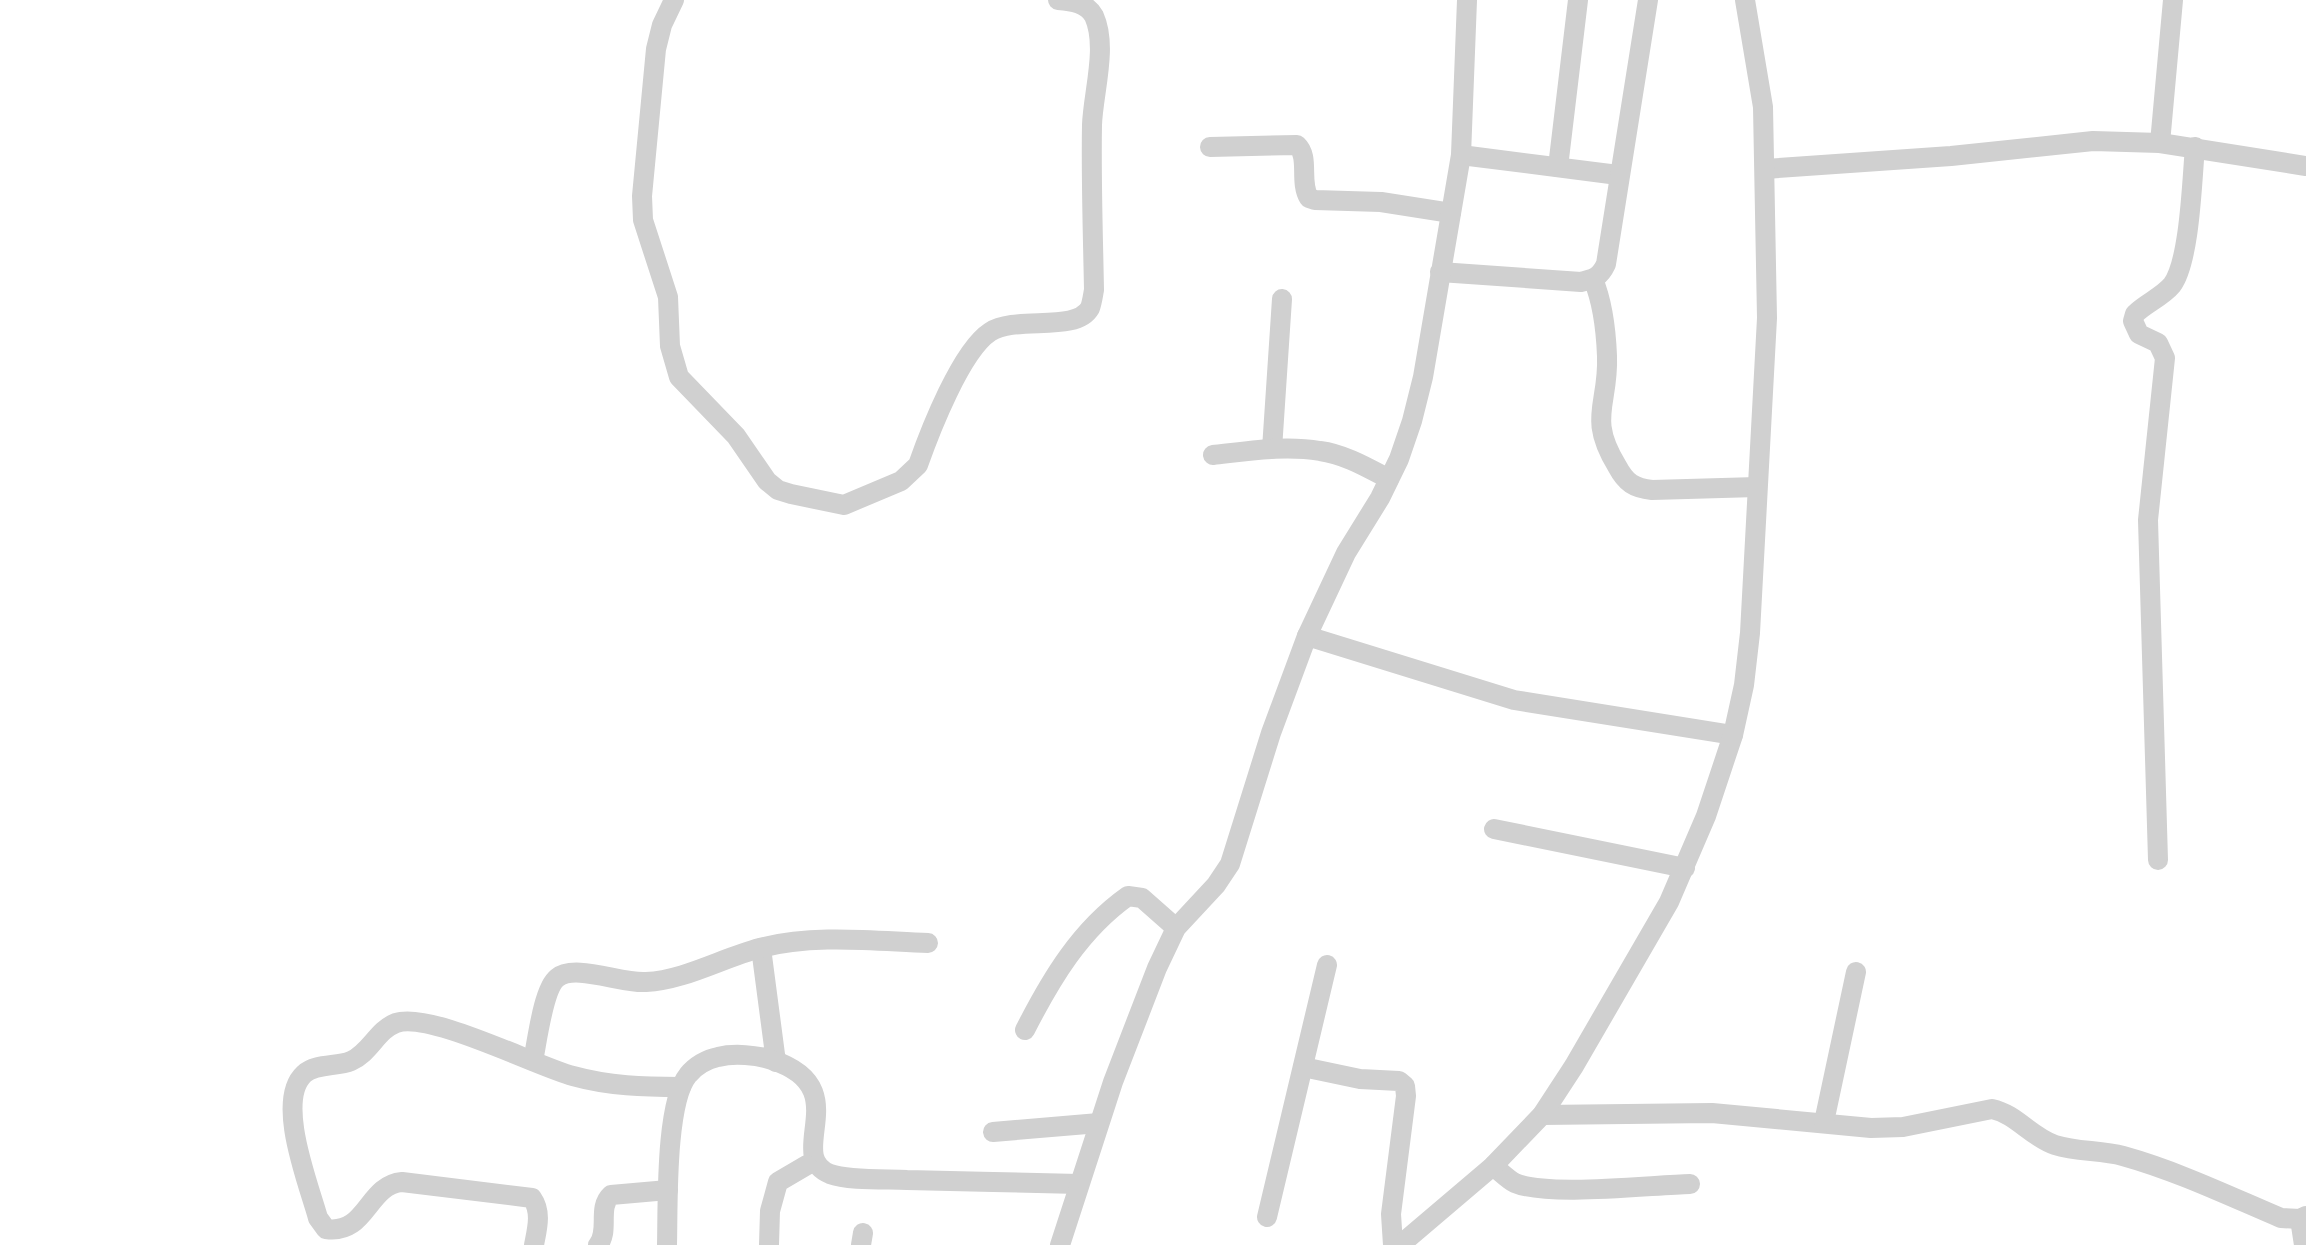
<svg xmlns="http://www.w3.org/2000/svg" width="2306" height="1245" viewBox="0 0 2306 1245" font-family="'Exo 2',sans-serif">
	<rect width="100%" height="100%" fill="#fff"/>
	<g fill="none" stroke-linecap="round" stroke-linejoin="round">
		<g stroke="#d0d0d0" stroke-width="20">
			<path d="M674,0L662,25L656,49L642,196L643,220L668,297L670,346L679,377L736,436L767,481L778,490L791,494L844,505L901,481L918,465C930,431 961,351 990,332C1016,315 1076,333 1090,308C1092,303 1093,295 1094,290C1093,235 1091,180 1092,125C1093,93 1108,47 1094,16C1087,3 1072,1 1058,0"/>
			<polyline points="2160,143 2173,0"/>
			<path d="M1210,147L1297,145C1310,157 1299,182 1309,198L1315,200L1381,202L1451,213"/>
			<polyline points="1461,155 1618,175"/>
			<polyline points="1558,167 1578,0"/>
			<polyline points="1765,169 1951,156 2093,141 2160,143 2306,166"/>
			<path d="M1440,272L1581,282C1594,279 1600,277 1606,264L1648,0"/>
			<path d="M1593,279C1603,303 1606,330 1607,356C1609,405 1587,417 1617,466C1626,483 1634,488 1652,490L1757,487"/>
			<polyline points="1272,449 1282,299"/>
			<path d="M1213,455C1248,451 1285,445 1320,451C1344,454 1368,468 1389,479"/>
			<polyline points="1307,636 1514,700 1733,735"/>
			<polyline points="1494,829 1685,868"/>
			<path d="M2158,860L2148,520L2165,358L2158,343L2139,334L2133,321L2135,314C2146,303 2162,297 2172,285C2190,261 2192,179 2195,147"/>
			<polyline points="761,948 776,1062"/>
			<path d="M1025,1030C1051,979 1080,930 1128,896L1142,898L1176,928"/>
			<path d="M533,1061C537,1043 543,989 557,978C574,963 622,984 646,982C685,980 722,958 760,948C814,934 873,941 928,943"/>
			<polyline points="1303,1067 1360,1079 1399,1081 1405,1086 1406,1096 1391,1214 1393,1245"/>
			<path d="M1542,1115L1712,1113L1871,1128L1903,1127L1992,1109C2016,1114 2031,1137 2055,1145C2077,1152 2101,1150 2123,1156C2177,1171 2229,1196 2281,1218L2300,1219L2306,1216"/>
			<polyline points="1824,1122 1856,972"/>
			<polyline points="993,1132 1099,1123"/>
			<path d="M1493,1166C1500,1171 1507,1179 1515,1183C1547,1197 1650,1185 1690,1184"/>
			<polyline points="1267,1217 1327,965"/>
			<polyline points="2300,1219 2304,1245"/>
			<path d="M534,1245C537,1229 542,1212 532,1198L402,1182C367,1185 367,1235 326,1229L318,1218C309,1185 275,1101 304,1074C316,1063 337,1067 351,1061C370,1053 377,1030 396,1023C429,1011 536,1066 573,1076C609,1086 644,1087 681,1087"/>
			<path d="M598,1245C610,1231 597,1208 611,1195L668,1190"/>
			<path d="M667,1245C668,1207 665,1103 688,1075C695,1066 707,1059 718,1057C734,1053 757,1055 772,1060C858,1088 783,1155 830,1174C849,1181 886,1179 907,1180C964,1181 1022,1183 1079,1184"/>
			<polyline points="769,1245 770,1211 778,1182 807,1165"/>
			<polyline points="861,1245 863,1233"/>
			<polyline points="1060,1245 1113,1082 1157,968 1176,928 1216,885 1230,864 1271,733 1307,636 1346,553 1380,498 1399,459 1412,421 1423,377 1461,155 1467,0"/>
			<polyline points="1400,1245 1493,1166 1542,1115 1574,1066 1669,902 1706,816 1733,735 1744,685 1750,633 1767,318 1763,107 1745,0"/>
		</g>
	</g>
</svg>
